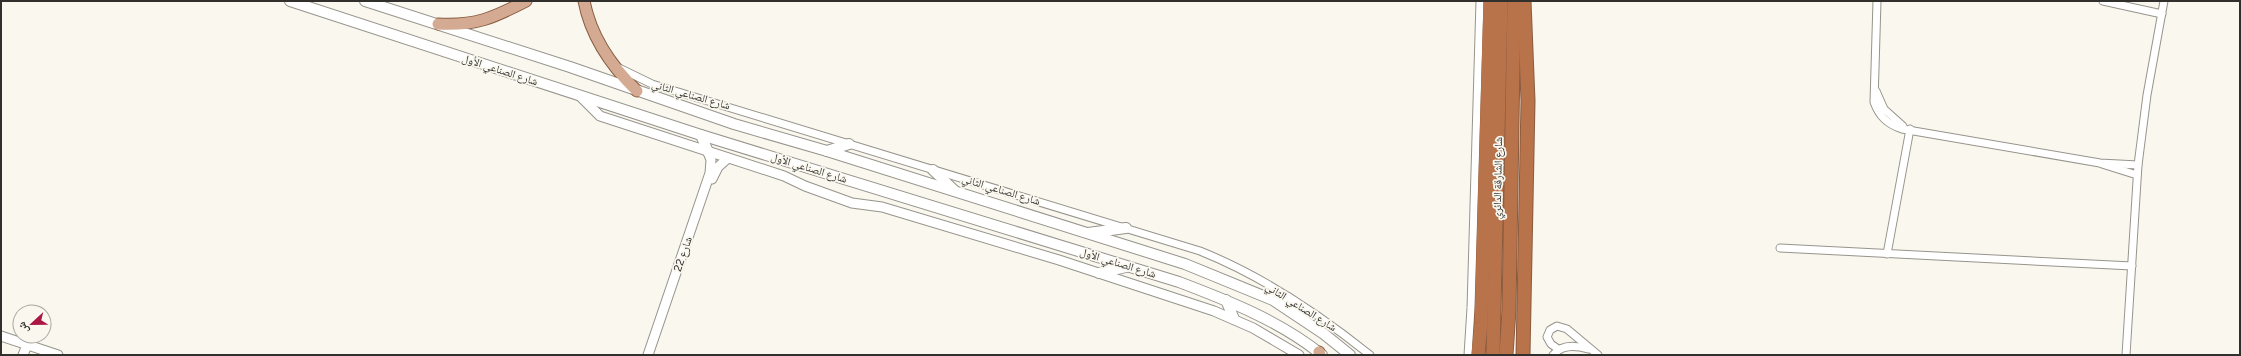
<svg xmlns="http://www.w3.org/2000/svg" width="2241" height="356" viewBox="0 0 2241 356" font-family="Figtree,'Noto Naskh Arabic',sans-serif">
	<rect width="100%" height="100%" fill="#faf7ef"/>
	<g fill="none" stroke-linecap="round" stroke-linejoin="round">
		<defs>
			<g id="minor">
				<path d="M1877,1L1874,102C1879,116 1887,124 1902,129L2100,163L2138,165"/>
				<polyline points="2103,1 2162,14"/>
				<path d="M619,68L652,84L1200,251C1260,275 1319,314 1370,355"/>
				<polyline points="1876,91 1884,109 1903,126"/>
				<polyline points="2102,164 2137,175"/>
				<polyline points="1780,248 2132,266"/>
				<polyline points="1887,254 1910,129"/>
				<polyline points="1558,349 1551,344 1547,337 1550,330 1557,326 1567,329 1598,355"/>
				<polyline points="1468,355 1471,308 1480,1"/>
				<path d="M1553,355C1562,344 1575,345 1588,349"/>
				<polyline points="2126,355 2138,165 2147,95 2164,1"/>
			</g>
			<g id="tertiary">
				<polyline points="580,96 600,116 784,176 805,186 852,203 882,207 1059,260 1214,311 1253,328 1299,355"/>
				<polyline points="712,179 718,167 728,158"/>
				<polyline points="1,336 58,355"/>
				<polyline points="23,355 27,345"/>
				<polyline points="648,355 710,173 711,160 708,152"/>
			</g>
			<g id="secondary">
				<path d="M290,1L701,135L1179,282C1229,301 1280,321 1322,355"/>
				<polyline points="365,1 570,67 734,124 827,151 1185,264 1273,300 1324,334 1350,355"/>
				<polyline points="701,135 708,152"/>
				<polyline points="827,151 849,144"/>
				<polyline points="933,170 955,191"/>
				<polyline points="1088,233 1126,228"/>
				<polyline points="1099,273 1126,267"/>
				<polyline points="1288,298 1297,313"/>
				<polyline points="1226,300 1234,319"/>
			</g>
			<g id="primary">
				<path d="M584,1C591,37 611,66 637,91"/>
				<path d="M438,24C476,26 493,18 526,1"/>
				<polyline points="1319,352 1320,355"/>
			</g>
			<g id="motorway">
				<polyline points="1478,355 1481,323 1490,1"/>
				<polyline points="1493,355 1501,1"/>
				<polyline points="1506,355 1509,310 1514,1"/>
				<polyline points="1523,355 1528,101 1524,1"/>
			</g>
		</defs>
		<use href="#minor" stroke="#97948c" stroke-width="9"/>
		<use href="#tertiary" stroke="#97948c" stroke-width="11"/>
		<use href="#secondary" stroke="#97948c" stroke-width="12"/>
		<use href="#primary" stroke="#895c40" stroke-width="13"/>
		<use href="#motorway" stroke="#895c40" stroke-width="15"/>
		<use href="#minor" stroke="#fff" stroke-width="7"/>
		<use href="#tertiary" stroke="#fff" stroke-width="9"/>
		<use href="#secondary" stroke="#fff" stroke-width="10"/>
		<use href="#primary" stroke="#d4ab92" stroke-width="11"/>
		<use href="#motorway" stroke="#b8734a" stroke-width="13"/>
	</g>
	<g text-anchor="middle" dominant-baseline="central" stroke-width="3.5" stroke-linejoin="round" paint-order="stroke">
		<g font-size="11" fill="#31302d" stroke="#faf7ef">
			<text transform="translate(500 70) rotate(18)">شارع الصناعي الأول</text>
			<text transform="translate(691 95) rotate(16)">شارع الصناعي الثاني</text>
			<text transform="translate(809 168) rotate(17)">شارع الصناعي الأول</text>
			<text transform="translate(1498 178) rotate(-89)">شارع الشارقة الدائري</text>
			<text transform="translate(1001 190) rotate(17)">شارع الصناعي الثاني</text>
			<text transform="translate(683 254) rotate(-71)">شارع 22</text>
			<text transform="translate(1118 263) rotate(17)">شارع الصناعي الأول</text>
			<text transform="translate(1301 307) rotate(32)">شارع الصناعي الثاني</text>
		</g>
	</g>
	<rect width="2241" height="356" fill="none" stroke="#31302d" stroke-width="4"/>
	<g transform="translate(32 324) rotate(248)"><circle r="19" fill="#faf7ef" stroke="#aaa7a1"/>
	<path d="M0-3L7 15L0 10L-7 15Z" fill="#ab1645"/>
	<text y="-6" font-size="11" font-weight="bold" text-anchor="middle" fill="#31302d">ش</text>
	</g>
</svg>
